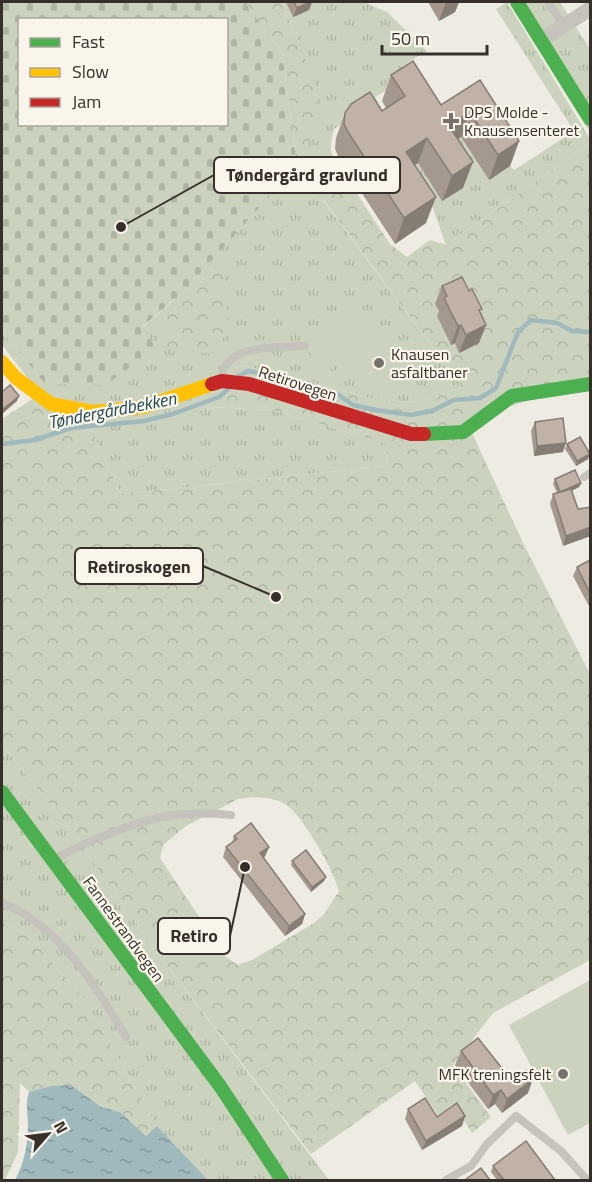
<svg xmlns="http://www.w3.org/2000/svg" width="592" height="1182" viewBox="0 0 592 1182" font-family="'Titillium Web',sans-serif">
	<defs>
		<pattern id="grass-tufts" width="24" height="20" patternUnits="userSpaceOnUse" patternTransform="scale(1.5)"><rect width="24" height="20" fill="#cbd3be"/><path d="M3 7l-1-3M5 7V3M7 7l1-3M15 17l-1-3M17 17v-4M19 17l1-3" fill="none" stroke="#afb5a3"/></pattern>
		<pattern id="forest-crowns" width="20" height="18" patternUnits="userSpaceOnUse" patternTransform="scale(1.5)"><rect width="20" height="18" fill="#cbd3be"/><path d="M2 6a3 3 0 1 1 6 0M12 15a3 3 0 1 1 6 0" fill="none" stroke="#afb5a3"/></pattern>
		<pattern id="cemetery-stones" width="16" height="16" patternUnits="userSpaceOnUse" patternTransform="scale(1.5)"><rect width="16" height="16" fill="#cbd3be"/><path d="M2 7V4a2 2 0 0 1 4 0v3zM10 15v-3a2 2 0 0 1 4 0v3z" fill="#afb5a3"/></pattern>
		<pattern id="water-ripples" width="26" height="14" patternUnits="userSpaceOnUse" patternTransform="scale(1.5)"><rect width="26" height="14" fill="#a0b9bd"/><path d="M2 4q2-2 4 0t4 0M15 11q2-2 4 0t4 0" fill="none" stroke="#83979a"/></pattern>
	</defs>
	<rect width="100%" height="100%" fill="#eeebe3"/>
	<g fill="url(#grass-tufts)">
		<path d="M281,2H364L387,12L427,51L402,66L409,77L375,97L382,109L367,119L362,111L334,129C327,155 332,160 348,180L322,199L462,387L422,401L409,402L375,399L272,372L238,365L237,388L209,393L210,407L273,410L387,444L386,466L121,494L80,404L40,394L2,345V331L45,384L155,348L142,328L186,290L297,165L299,42Z"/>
		<polygon points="507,2 590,139 590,143 446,245 431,203 408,170 418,163 443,201 440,151 461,137 489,180 510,166 514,170 574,131 496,9"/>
		<polygon points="512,2 560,2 590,49 590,132"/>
		<polygon points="2,744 77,839 148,940 329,1180 208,1180 157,1126 84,998 27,935 2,922"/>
	</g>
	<g fill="url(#forest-crowns)" fill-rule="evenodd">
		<polygon points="245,2 281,2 299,42 324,109 297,165 282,53"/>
		<path d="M590,143V378L467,422L524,545L590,674V960L493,1013L453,1065L491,1117L472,1133L456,1108L439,1117L415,1081L311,1154L148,940L77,839L2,744V419L40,394L80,404L121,494L386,466L387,444L273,410L210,407L209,393L236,388L238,365L272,372L375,399L409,402L422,401L462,387L322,198L348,180L390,244L407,257L430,240L446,245ZM253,797C264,798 275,798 285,804C302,814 334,871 339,891L325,913L314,923L252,960L238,965L226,957L160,858L163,845L186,826L238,799Z"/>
		<polygon points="217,269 224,275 223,292 230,325 215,355 176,349 164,345 162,319 194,288"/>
		<polygon points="2,922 27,935 84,998 157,1126 146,1136 120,1112 101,1107 87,1098 51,1086 29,1092 20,1083 18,1152 5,1180 2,1180"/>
	</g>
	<path fill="url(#cemetery-stones)" fill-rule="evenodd" d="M2,2H245L282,53L297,165L186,290L142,327L156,348L106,385L45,384L2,331ZM20,20H226V124H20Z"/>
	<g fill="#cbd3be">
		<polygon points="350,307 416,378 391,401 348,354 328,372 305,348"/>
		<polygon points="590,980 590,1123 568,1135 509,1025"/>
	</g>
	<path fill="url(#water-ripples)" d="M71,1085L101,1107L120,1112L146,1136L157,1126L208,1180H15C24,1164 28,1144 28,1125C28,1114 25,1103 29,1092L51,1086Z"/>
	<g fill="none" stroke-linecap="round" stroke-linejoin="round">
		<g stroke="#a0b9bd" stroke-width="4.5">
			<polyline points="239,376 248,371 258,373 288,384 306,383 337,394 353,405 376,410 411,415 432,411 454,400 480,398 496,388 518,332 531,320 557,323 572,331 590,332"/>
			<polyline points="2,444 35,440 71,428 144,421 173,414 219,397 228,389"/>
		</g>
		<g stroke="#c6c2bc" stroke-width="8">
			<polyline points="548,2 563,25"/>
			<path d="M222,380C221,344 280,347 305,346"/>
			<polyline points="584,477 590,473"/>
			<path d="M57,859C70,849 85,844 99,838C148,817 178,810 231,815"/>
			<path d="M2,903C58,924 97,987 126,1037"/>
			<polyline points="446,1180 471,1166 487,1144 516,1116 561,1151 587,1180"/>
		</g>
		<polyline stroke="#c6c2bc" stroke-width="15" points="541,40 590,9"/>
		<g stroke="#4caf50" stroke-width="14">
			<polyline points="517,2 590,119"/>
			<polyline points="424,434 463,432 512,396 590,384"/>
			<polyline points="2,792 220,1086 282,1180"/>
		</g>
		<polyline stroke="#ffc107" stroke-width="14" points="2,362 16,378 51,404 93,412 144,407 212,384"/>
		<polyline stroke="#c62828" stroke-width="14" points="212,384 222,381 249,384 411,434 424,434"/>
	</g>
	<g fill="#a5998f">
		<polygon points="286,2 312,2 309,10 293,17"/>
		<polygon points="428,2 459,2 455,12 439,21"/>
		<polygon points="391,75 441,105 480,80 519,141 510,166 489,180 461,137 458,140 463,188 442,201 418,163 415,165 426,223 395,244 339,158 335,149 336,138 345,113 382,111 386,108 382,101"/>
		<polygon points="442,286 480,314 479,343 459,353 455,343 451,345 437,316 439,311 435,304"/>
		<polygon points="535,422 563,452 534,456 531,431"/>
		<polygon points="567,444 588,459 576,466 565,449"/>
		<polygon points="555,479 581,483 579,487 572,491 578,509 563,546 550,504 553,494 557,493 553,484"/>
		<polygon points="590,560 591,610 573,576 577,567"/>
		<polygon points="234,836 269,847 265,856 264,858 305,914 302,924 285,936 223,857 226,847 232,843"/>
		<polygon points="292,861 324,881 311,892 291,865"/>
		<polygon points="461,1051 512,1081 528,1093 502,1113 495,1104 488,1109 455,1065"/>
		<polygon points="408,1109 437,1117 465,1116 462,1126 422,1150 405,1119"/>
		<polygon points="493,1166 555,1180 497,1180 491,1172"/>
	</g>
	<g fill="#867d74">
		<polygon points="310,2 312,2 309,10 293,17 297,8"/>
		<polygon points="446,2 459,2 455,12 439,21"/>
		<polygon points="470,112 461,137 440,151 449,126"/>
		<polygon points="427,138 418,163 397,177 406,152"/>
		<polygon points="519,141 510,166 489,180 498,155"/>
		<polygon points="473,162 463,188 442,201 452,176"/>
		<polygon points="436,197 426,223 395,244 404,218"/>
		<polygon points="461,325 455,343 451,345 458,326"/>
		<polygon points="486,325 479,343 459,353 466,335"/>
		<polygon points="19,396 17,401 2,414 2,410"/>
		<polygon points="566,443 563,452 534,456 537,446"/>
		<polygon points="590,454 588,459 576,466 577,461"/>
		<polygon points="581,483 579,487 559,496 560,492"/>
		<polygon points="591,527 591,536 563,546 566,536"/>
		<polygon points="269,847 265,856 257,863 260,853"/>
		<polygon points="326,877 324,881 311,892 312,887"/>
		<polygon points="305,914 302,924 285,936 289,926"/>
		<polygon points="533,1079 528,1093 502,1113 507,1099"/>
		<polygon points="501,1090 495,1104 488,1109 493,1095"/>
		<polygon points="465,1116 462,1126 422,1150 426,1141"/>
	</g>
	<g fill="#c0b2a6" stroke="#867d74" stroke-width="1.5">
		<polygon points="294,2 310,2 297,8"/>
		<polygon points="413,61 441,105 480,80 519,141 498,155 470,112 449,126 473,162 452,176 427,138 406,152 436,197 404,218 348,132 344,124 345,113 351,104 370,92 382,111 405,96 391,75"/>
		<polygon points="462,277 469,291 472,289 482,309 479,310 486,325 466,335 461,325 458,326 444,298 447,296 442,286"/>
		<polygon points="10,385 19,396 2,410 2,392"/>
		<polygon points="563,418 566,443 537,446 535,422"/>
		<polygon points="580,437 590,454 577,461 567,444"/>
		<polygon points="575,470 581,483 560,492 555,479"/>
		<polygon points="571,489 578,509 591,507 591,527 566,536 553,494"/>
		<polygon points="590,560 591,560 591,595 577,567"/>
		<polygon points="251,823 269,847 260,853 305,914 289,926 226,847 237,839 234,836"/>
		<polygon points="306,850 326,877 312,887 292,861"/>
		<polygon points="478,1038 512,1081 526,1070 533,1079 507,1099 501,1090 493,1095 461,1051"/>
		<polygon points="425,1098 437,1117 457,1103 465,1116 426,1141 408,1109"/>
		<polygon points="526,1141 555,1180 504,1180 493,1166"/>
		<polygon points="481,1168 490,1180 465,1180"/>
	</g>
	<g fill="#77716b" stroke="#f9f5eb" stroke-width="2">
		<path d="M448 112h6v6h6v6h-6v6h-6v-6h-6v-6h6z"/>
		<circle cx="379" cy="363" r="6"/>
		<circle cx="563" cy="1074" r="6"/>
	</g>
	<g text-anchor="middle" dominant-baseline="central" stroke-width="4.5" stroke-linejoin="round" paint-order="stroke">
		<g font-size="16" fill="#37302a" stroke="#f9f5eb" text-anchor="start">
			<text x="464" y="112">DPS Molde -<tspan x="464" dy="18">Knausensenteret</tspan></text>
			<text x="391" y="354">Knausen<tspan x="391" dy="18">asfaltbaner</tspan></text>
			<text x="551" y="1074" text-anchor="end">MFK treningsfelt</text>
		</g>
		<g font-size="16" fill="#37302a" stroke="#f9f5eb">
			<text transform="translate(298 383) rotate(18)">Retirovegen</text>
			<text transform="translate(124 929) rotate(54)">Fannestrandvegen</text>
		</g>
		<g font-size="18" font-style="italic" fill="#214a57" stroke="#f9f5eb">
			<text transform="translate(112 410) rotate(-11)">Tøndergårdbekken</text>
		</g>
	</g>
	<path fill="none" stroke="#37302a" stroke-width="2" d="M121 227L214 175M276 597L203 566M245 867L230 936"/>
	<g fill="#37302a" stroke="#f9f5eb" stroke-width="2">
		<circle cx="121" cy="227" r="6"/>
		<circle cx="276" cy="597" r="6"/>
		<circle cx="245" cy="867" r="6"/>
	</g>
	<g fill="#f9f5eb" stroke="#37302a" stroke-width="2">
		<rect x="214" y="157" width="186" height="36" rx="6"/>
		<rect x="75" y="548" width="128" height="36" rx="6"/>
		<rect x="158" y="918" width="72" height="36" rx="6"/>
	</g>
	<g font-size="18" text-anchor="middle" font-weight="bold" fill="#37302a">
		<text x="307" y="181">Tøndergård gravlund</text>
		<text x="139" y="573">Retiroskogen</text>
		<text x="194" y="942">Retiro</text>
	</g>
	<rect width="592" height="1182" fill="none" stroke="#37302a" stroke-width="6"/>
	<rect x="18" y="18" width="210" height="108" fill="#f9f5eb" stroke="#aba69e" stroke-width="1.5"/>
	<rect x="30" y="38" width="30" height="9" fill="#4caf50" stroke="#aba69e" stroke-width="1.5"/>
	<text x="72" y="48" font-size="18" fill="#37302a">Fast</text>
	<rect x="30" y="68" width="30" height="9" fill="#ffc107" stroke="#aba69e" stroke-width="1.5"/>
	<text x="72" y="78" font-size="18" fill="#37302a">Slow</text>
	<rect x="30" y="98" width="30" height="9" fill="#c62828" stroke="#aba69e" stroke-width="1.5"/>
	<text x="72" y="108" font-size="18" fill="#37302a">Jam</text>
	<g transform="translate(48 1134) rotate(62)" stroke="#f9f5eb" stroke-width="4.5" paint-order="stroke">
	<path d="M0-4.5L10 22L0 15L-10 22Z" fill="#37302a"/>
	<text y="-9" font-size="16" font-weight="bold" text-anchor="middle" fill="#37302a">N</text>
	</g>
	<path d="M382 45v9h105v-9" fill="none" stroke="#37302a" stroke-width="3"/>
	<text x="391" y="45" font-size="18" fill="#37302a" stroke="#f9f5eb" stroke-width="4.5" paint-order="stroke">50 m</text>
</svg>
